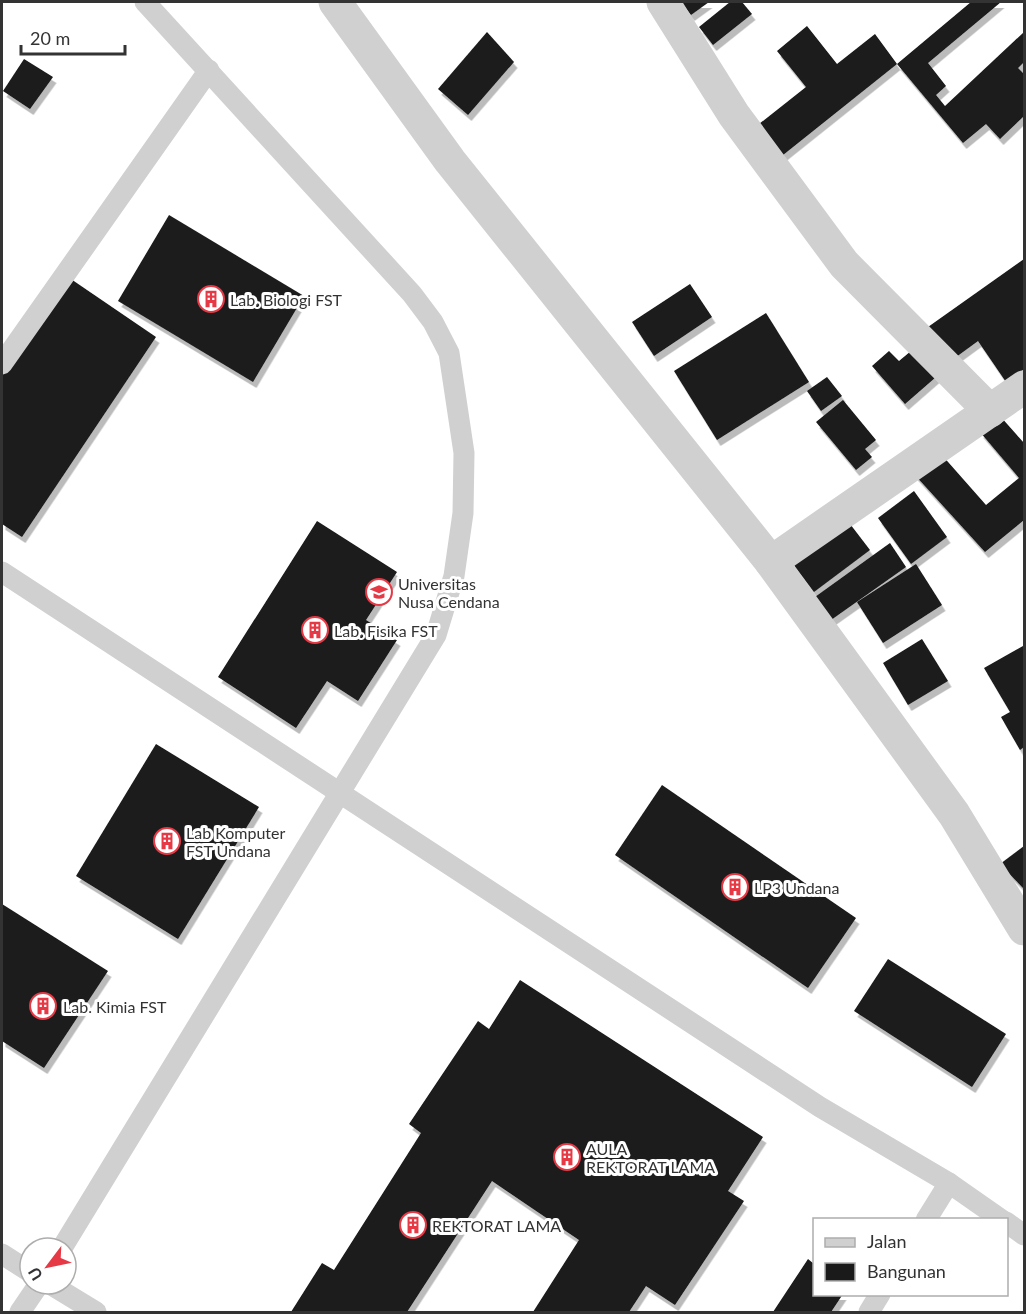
<svg xmlns="http://www.w3.org/2000/svg" width="1026" height="1314" viewBox="0 0 1026 1314" font-family="Lato,sans-serif">
	<defs>
		<filter id="shadow"><feDropShadow dx="3.5" dy="6" stdDeviation="0" flood-color="#0004"/></filter>
	</defs>
	<rect width="100%" height="100%" fill="#fff"/>
	<g fill="#1a1a1a" filter="url(#shadow)">
		<polygon points="681,2 709,2 691,15"/>
		<polygon points="730,2 742,2 752,14 713,45 699,27"/>
		<polygon points="971,2 1001,2 928,63 946,86 936,95 945,106 1024,32 1024,62 1018,68 1024,74 1024,116 1000,139 986,124 963,143 897,64 778,159 754,128 806,87 777,51 807,26 837,64 875,34 897,64"/>
		<polygon points="487,32 514,62 468,115 438,89"/>
		<polygon points="24,59 53,77 30,109 3,91"/>
		<polygon points="169,215 304,296 253,382 118,301"/>
		<polygon points="1024,259 1024,369 1006,382 978,341 952,360 928,327"/>
		<polygon points="65,275 156,337 22,537 2,524 2,373"/>
		<polygon points="690,284 712,317 654,356 632,322"/>
		<polygon points="766,313 809,382 717,440 674,371"/>
		<polygon points="889,351 899,361 911,351 936,377 905,404 872,366"/>
		<polygon points="827,377 842,396 821,411 807,391"/>
		<polygon points="843,400 876,440 865,449 872,457 856,470 816,422"/>
		<polygon points="1000,416 1024,443 1024,520 985,552 914,474 941,454 986,505 1019,478 980,432"/>
		<polygon points="914,491 947,537 911,564 878,518"/>
		<polygon points="847,520 870,550 814,592 791,561"/>
		<polygon points="317,521 397,572 366,620 397,640 358,701 327,681 296,728 218,677"/>
		<polygon points="890,543 906,567 831,620 815,597"/>
		<polygon points="916,564 942,605 883,643 857,602"/>
		<polygon points="922,639 948,681 908,705 883,663"/>
		<polygon points="1023,646 1024,747 1020,750 1001,717 1010,712 984,668"/>
		<polygon points="156,744 259,807 178,939 76,876"/>
		<polygon points="662,785 856,918 808,988 615,855"/>
		<polygon points="1024,846 1024,887 1023,888 1000,864"/>
		<polygon points="2,904 108,971 44,1068 2,1041"/>
		<polygon points="888,959 1006,1034 972,1087 854,1011"/>
		<polygon points="520,980 763,1137 728,1191 744,1201 675,1305 646,1286 629,1312 533,1312 579,1240 492,1181 407,1312 291,1312 322,1263 334,1270 421,1133 409,1124 478,1021 489,1029"/>
		<polygon points="808,1259 814,1264 814,1294 843,1294 831,1312 773,1312"/>
	</g>
	<g fill="none" stroke-linecap="round" stroke-linejoin="round">
		<g stroke="#d0d0d0" stroke-width="21">
			<polyline points="2,364 209,70"/>
			<polyline points="2,572 820,1107 949,1183 1002,1220"/>
			<polyline points="926,1220 949,1183"/>
			<polyline points="1006,1222 1024,1235"/>
			<polyline points="62,1248 436,635 454,576 463,513 464,453 449,353 433,322 412,294 145,2"/>
			<polyline points="2,1254 30,1272"/>
			<polyline points="50,1284 96,1312"/>
			<polyline points="20,1312 39,1284"/>
			<polyline points="869,1312 880,1294"/>
		</g>
		<g stroke="#d0d0d0" stroke-width="33">
			<polyline points="335,2 450,161 771,562 954,814 1024,929"/>
			<polyline points="663,2 734,115 844,264 990,411"/>
			<polyline points="771,562 1024,387"/>
		</g>
	</g>
	<defs>
		<symbol id="building-ring" viewBox="-11 -11 22 22"><circle r="9.5" fill="#fff" stroke="#e63946" stroke-width="1.5"/><path d="M-4-6H4V6H1V3H-1V6H-4ZM-2.5-4.3h1.7v1.8h-1.7ZM.8-4.3h1.7v1.8H.8ZM-2.5-1h1.7V.8h-1.7ZM.8-1h1.7V.8H.8Z" fill="#e63946"/></symbol>
		<symbol id="university-ring" viewBox="-11 -11 22 22"><circle r="9.5" fill="#fff" stroke="#e63946" stroke-width="1.5"/><path d="M0-5L7-2L0 1L-7-2ZM-4 1L0 2.5L4 1V4Q0 6-4 4Z" fill="#e63946"/></symbol>
	</defs>
	<g fill-rule="evenodd">
		<use href="#building-ring" x="196" y="284" width="30" height="30"/>
		<use href="#university-ring" x="364" y="577" width="30" height="30"/>
		<use href="#building-ring" x="300" y="615" width="30" height="30"/>
		<use href="#building-ring" x="152" y="826" width="30" height="30"/>
		<use href="#building-ring" x="720" y="872" width="30" height="30"/>
		<use href="#building-ring" x="28" y="991" width="30" height="30"/>
		<use href="#building-ring" x="552" y="1142" width="30" height="30"/>
		<use href="#building-ring" x="398" y="1210" width="30" height="30"/>
	</g>
	<g text-anchor="middle" dominant-baseline="central" stroke-width="6" stroke-linejoin="round" paint-order="stroke">
		<g font-size="16" fill="#333" stroke="#fff" text-anchor="start">
			<text x="230" y="299">Lab. Biologi FST</text>
			<text x="398" y="583">Universitas<tspan x="398" dy="18">Nusa Cendana</tspan></text>
			<text x="334" y="630">Lab. Fisika FST</text>
			<text x="186" y="832">Lab Komputer<tspan x="186" dy="18">FST Undana</tspan></text>
			<text x="754" y="887">LP3 Undana</text>
			<text x="63" y="1006">Lab. Kimia FST</text>
			<text x="586" y="1148">AULA<tspan x="586" dy="18">REKTORAT LAMA</tspan></text>
			<text x="432" y="1225">REKTORAT LAMA</text>
		</g>
	</g>
	<rect width="1026" height="1314" fill="none" stroke="#333333" stroke-width="6"/>
	<rect x="813" y="1218" width="195" height="78" fill="#ffffff" stroke="#adadad" stroke-width="1.5"/>
	<rect x="825" y="1238" width="30" height="9" fill="#d0d0d0" stroke="#adadad" stroke-width="1.5"/>
	<text x="867" y="1248" font-size="18" fill="#333333">Jalan</text>
	<rect x="825" y="1263" width="30" height="18" fill="#1a1a1a" stroke="#adadad" stroke-width="1.5"/>
	<text x="867" y="1278" font-size="18" fill="#333333">Bangunan</text>
	<g transform="translate(48 1266) rotate(238)"><circle r="28" fill="#ffffff" stroke="#adadad" stroke-width="1.5"/>
	<path d="M0-4.5L10 22L0 15L-10 22Z" fill="#e63946"/>
	<text y="-9" font-size="16" font-weight="bold" text-anchor="middle" fill="#333333">U</text>
	</g>
	<path d="M21 45v9h104v-9" fill="none" stroke="#333333" stroke-width="3"/>
	<text x="30" y="45" font-size="18" fill="#333333" stroke="#ffffff" stroke-width="4.5" paint-order="stroke">20 m</text>
</svg>
